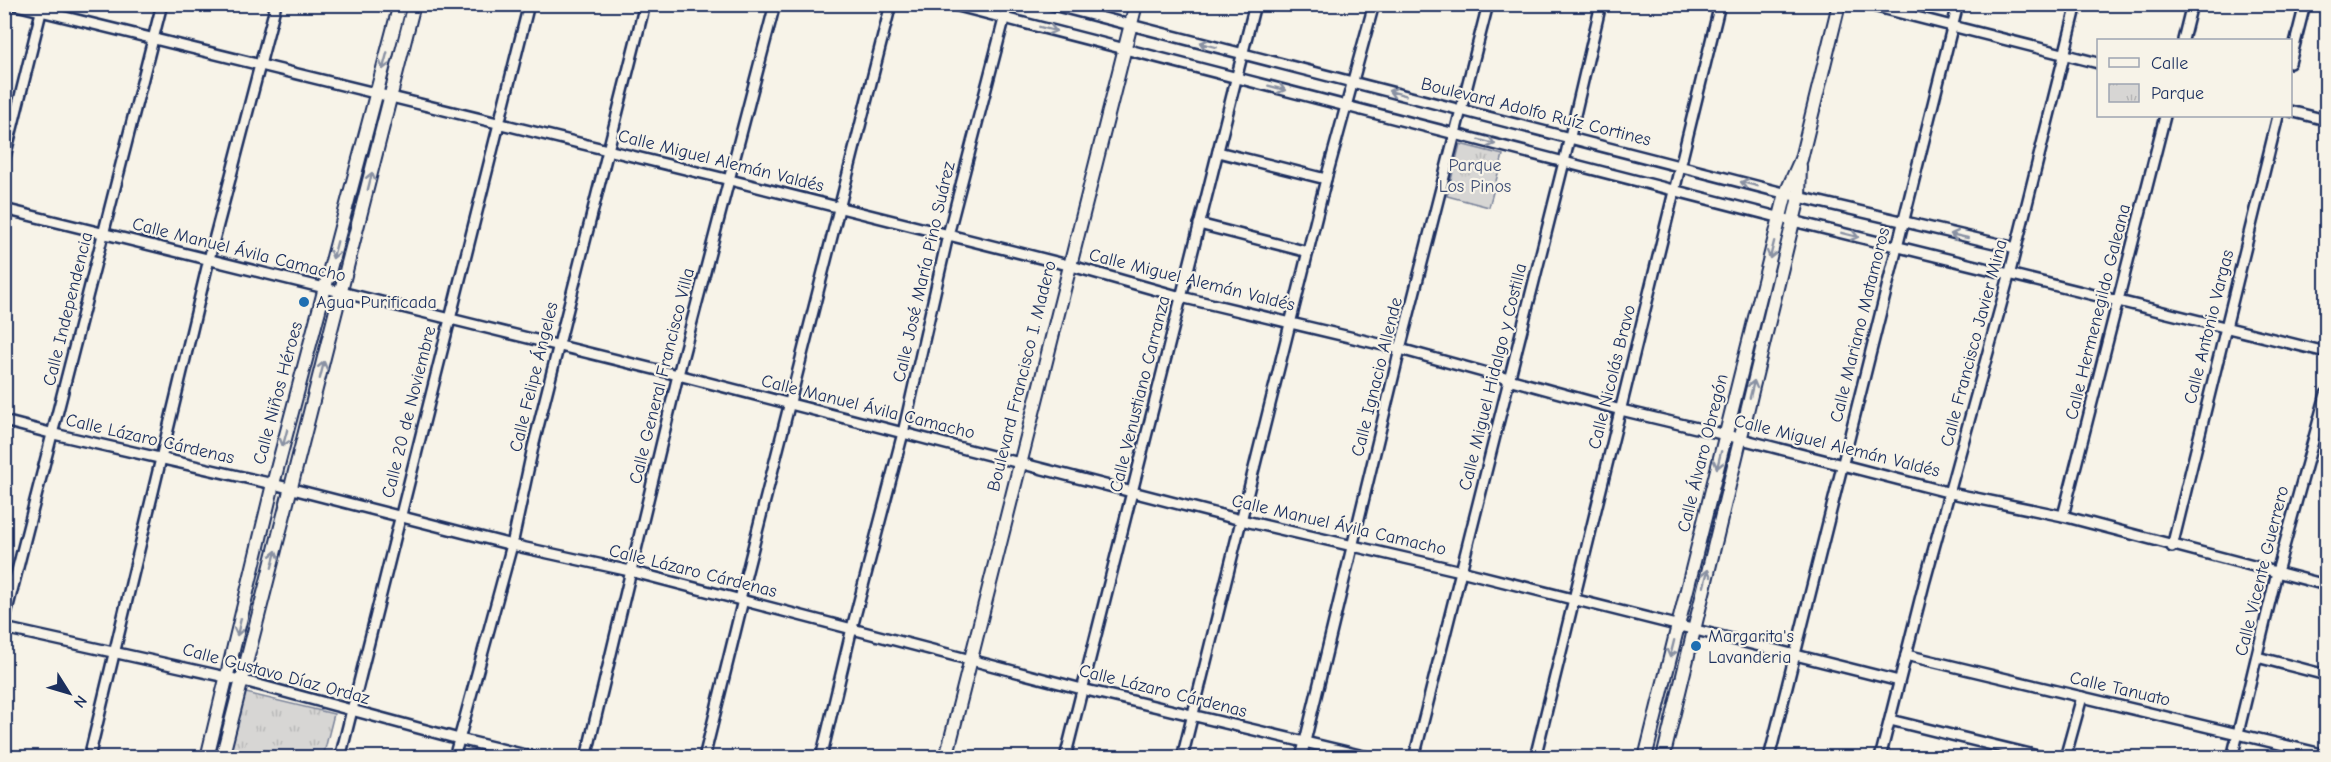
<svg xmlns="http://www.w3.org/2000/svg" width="2331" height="762" viewBox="0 0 2331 762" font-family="'Comic Neue',sans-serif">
	<defs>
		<pattern id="park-tufts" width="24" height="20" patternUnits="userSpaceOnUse" patternTransform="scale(1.5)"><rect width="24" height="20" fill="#d7d6d4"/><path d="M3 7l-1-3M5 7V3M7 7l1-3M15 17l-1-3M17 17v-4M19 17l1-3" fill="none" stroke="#b8b8b8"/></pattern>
	</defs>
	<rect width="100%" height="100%" fill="#f7f3e8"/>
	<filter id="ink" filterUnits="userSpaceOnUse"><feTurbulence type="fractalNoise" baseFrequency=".0167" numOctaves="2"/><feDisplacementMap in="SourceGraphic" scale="12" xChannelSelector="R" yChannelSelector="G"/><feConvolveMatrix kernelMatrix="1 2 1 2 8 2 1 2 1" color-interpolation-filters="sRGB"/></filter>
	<g filter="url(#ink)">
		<g fill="url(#park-tufts)" stroke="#798299" stroke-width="1.5">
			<polygon points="1460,144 1503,155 1489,207 1447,196"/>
			<polygon points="242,692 334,714 323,757 225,758"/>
		</g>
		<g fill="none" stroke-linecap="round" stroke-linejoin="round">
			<defs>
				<g id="street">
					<polyline points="12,4 730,180 1068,265 1181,297 1400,349 1621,410 1726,435 1951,493 2063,516 2326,585"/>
					<polyline points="950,4 1793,221 2326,352"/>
					<polyline points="1049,4 1799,197 2016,248"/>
					<polyline points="1865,4 2098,63"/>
					<polyline points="2183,40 2192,4"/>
					<polyline points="2290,63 2305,4"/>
					<polyline points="2290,111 2326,120"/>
					<polyline points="1218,152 1326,179"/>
					<polyline points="4,161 43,4"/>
					<polyline points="4,209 678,375 1241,520 1461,571 1899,681"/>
					<polyline points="1199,224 1308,252"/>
					<polyline points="4,421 54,434 273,484 512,545 630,571 1082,689 1372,758"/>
					<polyline points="2063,516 2165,116"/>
					<polyline points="2172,547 2278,116"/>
					<polyline points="4,622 162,4"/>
					<polyline points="4,628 244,681 459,739 538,758"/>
					<polyline points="1906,655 2326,755"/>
					<polyline points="2257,657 2326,675"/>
					<polyline points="1890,720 2046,758"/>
					<polyline points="89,758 209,259 276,4"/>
					<polyline points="340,758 529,4"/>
					<polyline points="454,758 512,545 533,447 645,4"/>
					<polyline points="586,758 678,375 775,4"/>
					<polyline points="704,758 743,600 740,599 891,4"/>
					<polyline points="821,758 852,628 903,433 948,235 1008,4"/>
					<polyline points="1065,758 1255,4"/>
					<polyline points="1182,758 1326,179 1374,4"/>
					<polyline points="1301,758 1400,349 1488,4"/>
					<polyline points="1414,758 1564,162 1601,4"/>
					<polyline points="1535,758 1720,4"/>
					<polyline points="1769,758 1958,4"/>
					<polyline points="1880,758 1924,584 2009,276 2077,4"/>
					<polyline points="2065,758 2082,697"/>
					<polyline points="2232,758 2277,572 2326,394"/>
				</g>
				<g id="secondary">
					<polyline points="207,758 273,484 400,4"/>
					<polyline points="222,758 414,4"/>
					<polyline points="946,758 1136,4"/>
					<polyline points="1645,758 1786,193 1801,159 1839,4"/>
					<polyline points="1663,758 1799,197 1800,166"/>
				</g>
			</defs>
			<use href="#street" stroke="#1b2f5e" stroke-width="14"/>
			<use href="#secondary" stroke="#1b2f5e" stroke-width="16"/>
			<use href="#street" stroke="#f7f3e8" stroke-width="9"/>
			<use href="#secondary" stroke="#f7f3e8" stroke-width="12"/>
		</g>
		<defs><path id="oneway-shaft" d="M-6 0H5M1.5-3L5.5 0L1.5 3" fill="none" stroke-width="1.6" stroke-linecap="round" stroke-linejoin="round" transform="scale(1.5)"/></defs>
		<g stroke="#8991a3">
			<use href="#oneway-shaft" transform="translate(1048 29) rotate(14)"/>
			<use href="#oneway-shaft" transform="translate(1208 45) rotate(-165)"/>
			<use href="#oneway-shaft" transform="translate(385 61) rotate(105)"/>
			<use href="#oneway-shaft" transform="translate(1277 88) rotate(15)"/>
			<use href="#oneway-shaft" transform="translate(1397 93) rotate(-165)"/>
			<use href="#oneway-shaft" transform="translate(1487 142) rotate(15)"/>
			<use href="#oneway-shaft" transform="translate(370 181) rotate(-76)"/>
			<use href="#oneway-shaft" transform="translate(1749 184) rotate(-166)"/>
			<use href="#oneway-shaft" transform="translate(1850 235) rotate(14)"/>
			<use href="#oneway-shaft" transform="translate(1959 236) rotate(-167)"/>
			<use href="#oneway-shaft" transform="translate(335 250) rotate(105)"/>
			<use href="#oneway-shaft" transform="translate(1772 250) rotate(104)"/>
			<use href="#oneway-shaft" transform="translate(322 370) rotate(-76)"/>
			<use href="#oneway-shaft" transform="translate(1752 389) rotate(-76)"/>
			<use href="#oneway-shaft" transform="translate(285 438) rotate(105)"/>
			<use href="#oneway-shaft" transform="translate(1719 460) rotate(104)"/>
			<use href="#oneway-shaft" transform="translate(274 559) rotate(-76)"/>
			<use href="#oneway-shaft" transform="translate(1706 578) rotate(-76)"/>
			<use href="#oneway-shaft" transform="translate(239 627) rotate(103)"/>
			<use href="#oneway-shaft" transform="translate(1672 649) rotate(104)"/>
		</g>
	</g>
	<g fill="#1f6fb2" stroke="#f7f3e8" stroke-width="2">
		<circle cx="304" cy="302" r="6"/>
		<circle cx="1696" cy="646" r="6"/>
	</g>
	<g text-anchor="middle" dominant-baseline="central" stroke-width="4.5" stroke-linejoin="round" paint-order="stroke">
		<g font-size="18" fill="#1b2f5e" stroke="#f7f3e8">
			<text transform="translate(1536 112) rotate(14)">Boulevard Adolfo Ruíz Cortines</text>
			<text transform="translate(721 161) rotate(14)">Calle Miguel Alemán Valdés</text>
			<text transform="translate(239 250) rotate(14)">Calle Manuel Ávila Camacho</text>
			<text transform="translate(924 272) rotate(-77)">Calle José María Pino Suárez</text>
			<text transform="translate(1192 280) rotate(14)">Calle Miguel Alemán Valdés</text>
			<text transform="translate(68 309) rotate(-76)">Calle Independencia</text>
			<text transform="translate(2098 312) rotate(-76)">Calle Hermenegildo Galeana</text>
			<text transform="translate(1860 325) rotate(-76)">Calle Mariano Matamoros</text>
			<text transform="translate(2209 327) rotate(-76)">Calle Antonio Vargas</text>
			<text transform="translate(1974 343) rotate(-75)">Calle Francisco Javier Mina</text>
			<text transform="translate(662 376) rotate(-76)">Calle General Francisco Villa</text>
			<text transform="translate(1022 376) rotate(-76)">Boulevard Francisco I. Madero</text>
			<text transform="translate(534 377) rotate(-76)">Calle Felipe Ángeles</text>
			<text transform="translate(1377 377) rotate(-76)">Calle Ignacio Allende</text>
			<text transform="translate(1493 377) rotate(-76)">Calle Miguel Hidalgo y Costilla</text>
			<text transform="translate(1612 377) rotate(-76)">Calle Nicolás Bravo</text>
			<text transform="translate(278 393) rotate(-75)">Calle Niños Héroes</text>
			<text transform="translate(1140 394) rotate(-76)">Calle Venustiano Carranza</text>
			<text transform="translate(868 407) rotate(14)">Calle Manuel Ávila Camacho</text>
			<text transform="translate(409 412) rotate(-76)">Calle 20 de Noviembre</text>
			<text transform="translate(150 439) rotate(13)">Calle Lázaro Cárdenas</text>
			<text transform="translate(1837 446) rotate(14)">Calle Miguel Alemán Valdés</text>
			<text transform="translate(1703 453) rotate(-76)">Calle Álvaro Obregón</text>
			<text transform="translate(1339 525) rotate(13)">Calle Manuel Ávila Camacho</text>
			<text transform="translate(693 571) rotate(14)">Calle Lázaro Cárdenas</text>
			<text transform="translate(2262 571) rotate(-76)">Calle Vicente Guerrero</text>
			<text transform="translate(276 674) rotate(15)">Calle Gustavo Díaz Ordaz</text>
			<text transform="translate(2120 689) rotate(13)">Calle Tanuato</text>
			<text transform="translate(1163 691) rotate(14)">Calle Lázaro Cárdenas</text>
		</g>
		<g font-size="18" fill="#415076" stroke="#f7f3e8">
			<text x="1475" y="165">Parque<tspan x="1475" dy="21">Los Pinos</tspan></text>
		</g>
		<g font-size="18" fill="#1b2f5e" stroke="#f7f3e8" text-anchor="start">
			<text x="316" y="302">Agua Purificada</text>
			<text x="1708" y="636">Margarita's<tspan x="1708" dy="21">Lavanderia</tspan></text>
		</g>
	</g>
	<rect width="2331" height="762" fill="none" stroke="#f7f3e8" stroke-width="24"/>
	<rect x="12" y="12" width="2307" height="738" fill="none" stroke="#1b2f5e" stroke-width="2" filter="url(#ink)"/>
	<rect x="2097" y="39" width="195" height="78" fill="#f7f3e8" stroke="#9fa5b1" stroke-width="1.5"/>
	<rect x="2109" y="58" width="30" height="9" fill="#f7f3e8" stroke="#9fa5b1" stroke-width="1.5"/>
	<text x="2151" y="69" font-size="18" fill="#1b2f5e">Calle</text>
	<rect x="2109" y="84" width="30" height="18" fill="url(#park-tufts)" stroke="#9fa5b1" stroke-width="1.5"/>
	<text x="2151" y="99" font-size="18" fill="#1b2f5e">Parque</text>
	<g transform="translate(69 693) rotate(127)" stroke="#f7f3e8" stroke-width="4.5" paint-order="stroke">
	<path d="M0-4.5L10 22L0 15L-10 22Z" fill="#1b2f5e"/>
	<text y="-9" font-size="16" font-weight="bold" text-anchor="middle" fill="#1b2f5e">N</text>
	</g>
</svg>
